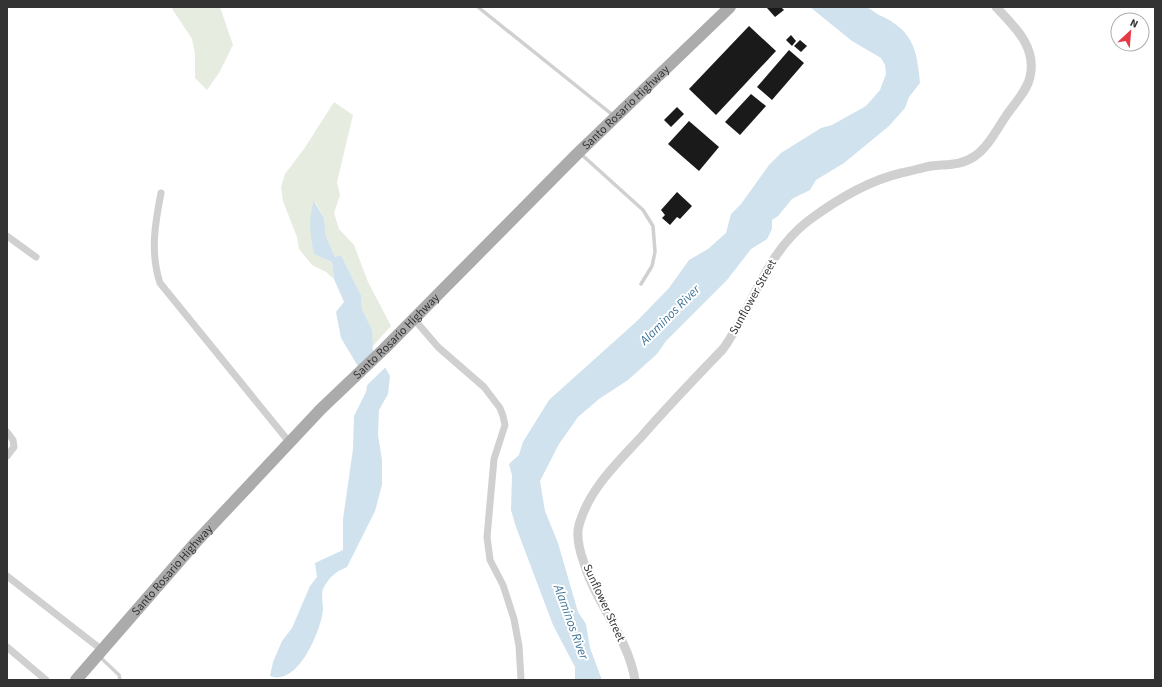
<svg xmlns="http://www.w3.org/2000/svg" width="1162" height="687" viewBox="0 0 1162 687" font-family="'Source Sans 3',sans-serif">
	<rect width="100%" height="100%" fill="#fff"/>
	<g fill="#e6ecdf">
		<polygon points="171,7 220,7 233,45 219,73 207,90 195,78 195,54 192,39"/>
		<polygon points="334,102 353,115 337,182 340,195 334,213 339,229 354,245 368,282 391,326 371,348 372,330 362,309 361,295 341,255 335,257 326,236 324,218 315,201 325,259 332,262 334,279 326,272 312,265 299,249 297,237 283,201 281,187 285,174 304,149"/>
	</g>
	<g fill="#cfe2ee">
		<path d="M810,7C827,7 850,4 866,7C870,8 875,13 879,15C913,30 917,49 920,83L909,97L905,108L889,126L844,163L816,180L810,190L792,199L778,216L772,220V229L767,239L751,249L727,280L666,341L657,354L628,380L599,399L578,417L559,444L540,481L545,511L558,543L578,612L586,624L590,648L602,680H575V667L553,625L516,527L511,510L512,475L509,464L519,455L523,442L549,400L637,321L669,288L689,260L708,249L726,233L731,214L741,204L769,165L781,153L821,128L832,125L866,106L880,90L886,74L885,65L881,58L852,41Z"/>
		<path d="M314,201L324,218L326,236L335,257L341,255L361,295L362,309L372,330L373,354L359,368L341,338L336,312L344,302L334,279L332,262L314,254C310,235 308,220 314,201Z"/>
		<path d="M382,362L390,376L388,394L379,410L378,435L382,460V485L375,511L347,567C335,572 329,577 323,589C321,595 323,604 323,610C321,630 298,687 270,676L273,662L282,641L292,628L310,586L317,577L315,563L343,550V519L353,449L354,416L366,392L369,376Z"/>
	</g>
	<polygon fill="#fff" points="381,361 384,361 387,366 365,387 368,375"/>
	<g fill="#1a1a1a">
		<polygon points="769,7 781,7 784,10 775,17 767,8"/>
		<polygon points="749,26 776,51 716,115 689,89"/>
		<polygon points="791,35 796,41 792,46 786,40"/>
		<polygon points="800,40 807,46 801,52 794,46"/>
		<polygon points="789,50 804,63 772,100 757,87"/>
		<polygon points="751,94 766,106 740,135 725,122"/>
		<polygon points="677,107 684,114 671,127 664,120"/>
		<polygon points="689,121 719,147 699,171 668,144"/>
		<polygon points="677,192 692,206 680,219 677,217 670,225 662,218 665,215 661,210"/>
	</g>
	<g fill="none" stroke-linecap="round" stroke-linejoin="round">
		<g stroke="#d0d0d0" stroke-width="3.5">
			<polyline points="478,7 614,116"/>
			<polyline points="581,154 643,210 653,226 655,252 652,266 641,284"/>
			<polyline points="99,656 119,675 120,680"/>
		</g>
		<g stroke="#d0d0d0" stroke-width="7">
			<path d="M161,193C155,223 150,253 160,283L290,443"/>
			<polyline points="7,236 36,257"/>
			<polyline points="414,319 438,347 484,387 500,408 503,416 505,425 494,459 487,537 490,560 503,585 514,619 519,646 521,680"/>
			<polyline points="7,432 13,440 14,447 7,456"/>
			<polyline points="7,576 102,650"/>
			<polyline points="7,647 46,680"/>
		</g>
		<path stroke="#d0d0d0" stroke-width="9" d="M635,680C628,637 596,604 584,563C580,552 576,536 579,525C589,489 618,462 642,436C668,406 695,378 723,349C753,307 765,254 808,221C836,200 867,181 901,173C911,171 921,168 931,166C946,164 961,166 975,156C988,147 997,129 1006,116C1014,104 1027,91 1030,77C1037,47 1015,27 996,7"/>
		<path stroke="#ababab" stroke-width="12" id="s1" d="M76,680L196,542L321,409L384,349L579,152L730,7"/>
	</g>
	<g text-anchor="middle" dominant-baseline="central" stroke-width="4" stroke-linejoin="round" paint-order="stroke">
		<g font-size="12" fill="#333" stroke="#fff">
			<text stroke="none"><textPath href="#s1" startOffset="794">Santo Rosario Highway</textPath></text>
			<text transform="translate(753 297) rotate(-61)">Sunflower Street</text>
			<text stroke="none"><textPath href="#s1" startOffset="470">Santo Rosario Highway</textPath></text>
			<text stroke="none"><textPath href="#s1" startOffset="146">Santo Rosario Highway</textPath></text>
			<text transform="translate(604 603) rotate(65)">Sunflower Street</text>
		</g>
		<g font-size="13" font-style="italic" fill="#3f7597" stroke="#fff">
			<text transform="translate(670 315) rotate(-45)">Alaminos River</text>
			<text transform="translate(571 622) rotate(70)">Alaminos River</text>
		</g>
	</g>
	<rect width="1162" height="687" fill="none" stroke="#333333" stroke-width="16"/>
	<g transform="translate(1130 32) rotate(26)"><circle r="19" fill="#ffffff" stroke="#adadad"/>
	<path d="M0-3L7 15L0 10L-7 15Z" fill="#e63946"/>
	<text y="-6" font-size="11" font-weight="bold" text-anchor="middle" fill="#333333">N</text>
	</g>
</svg>
